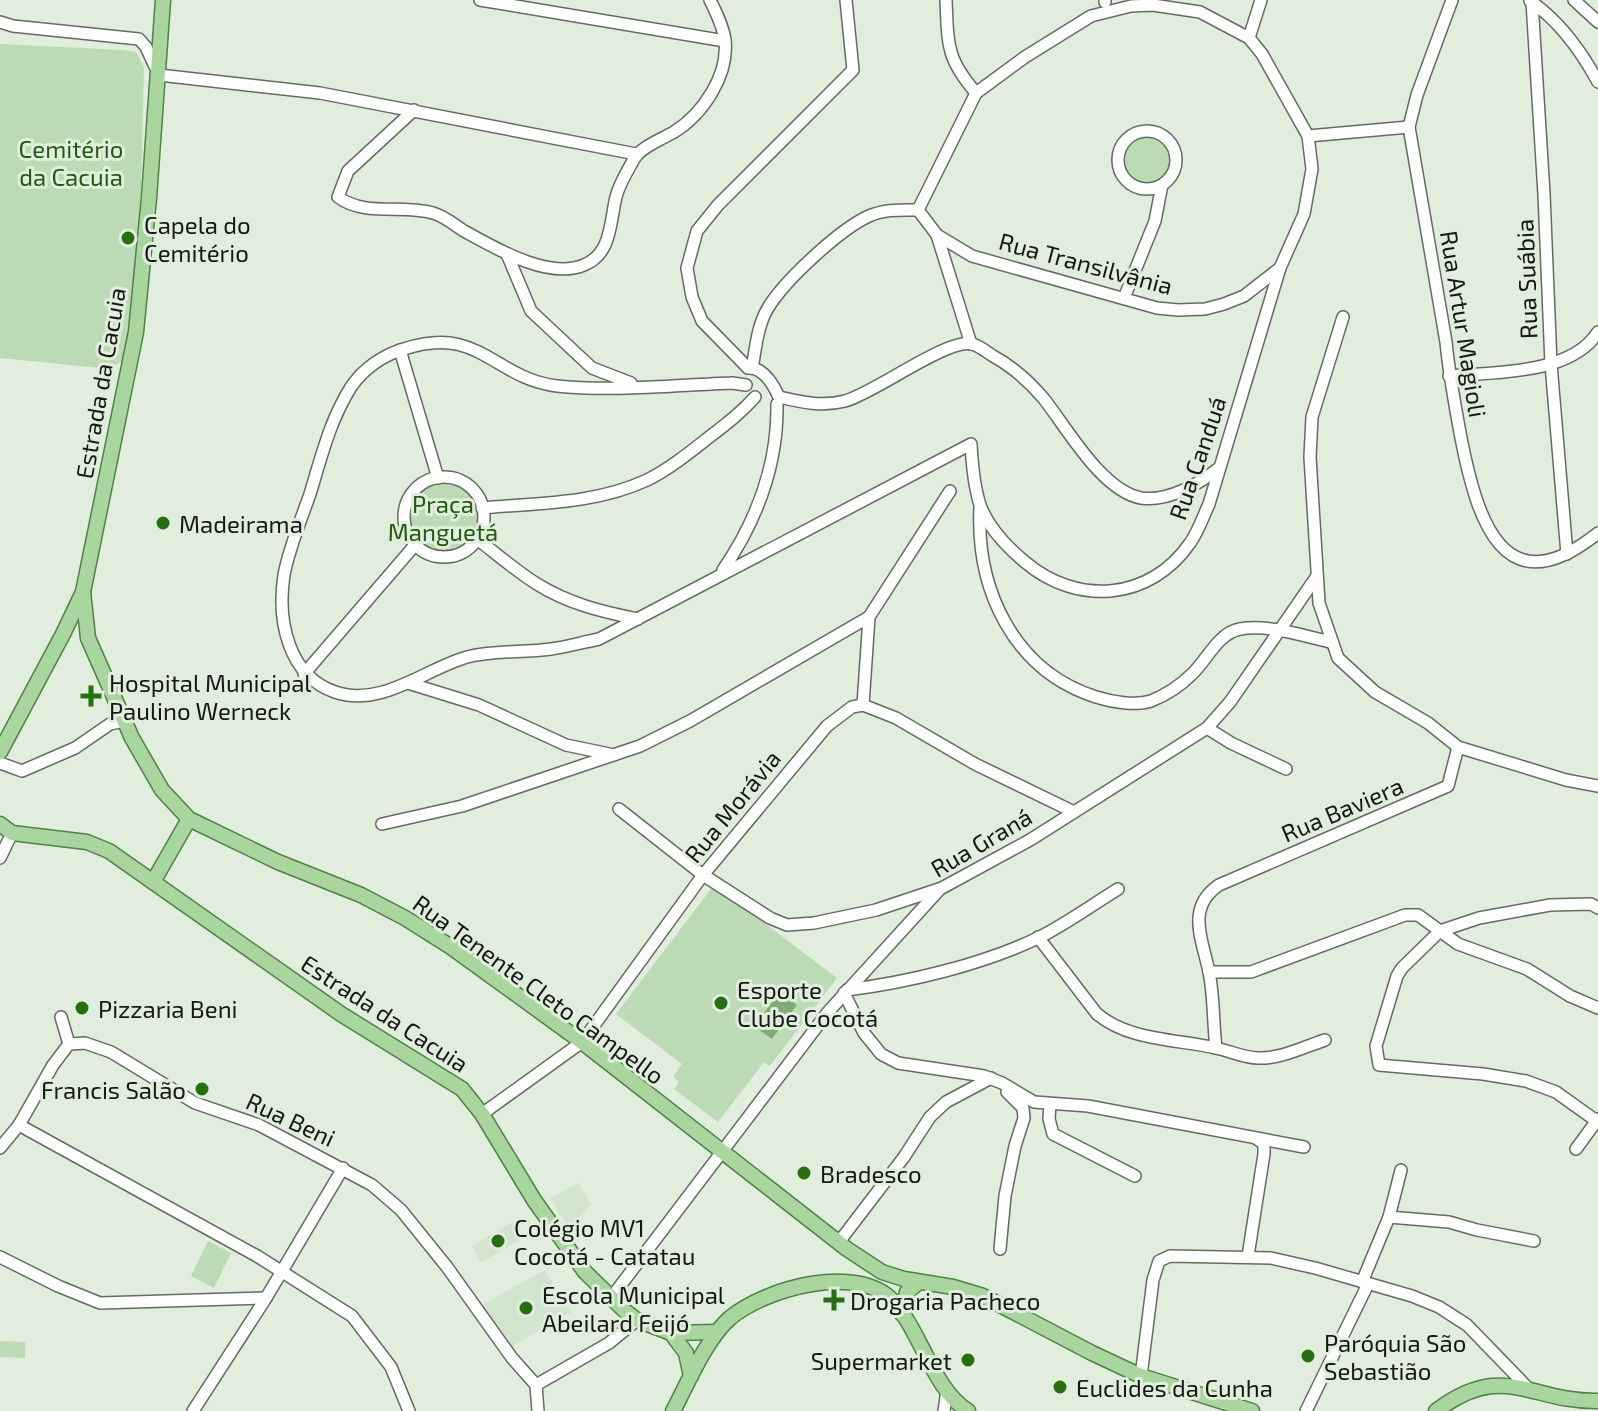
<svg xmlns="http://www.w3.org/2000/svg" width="1598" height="1411" viewBox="0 0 1598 1411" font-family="'Exo 2',sans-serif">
	<rect width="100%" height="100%" fill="#e1eede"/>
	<g fill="#d2e4ce">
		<polygon points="578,1183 592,1204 569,1227 550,1198"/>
		<polygon points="514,1221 524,1237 481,1263 472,1246"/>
		<polygon points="545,1270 572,1312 512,1346 481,1305"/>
	</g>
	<g fill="#bcdab5">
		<polygon points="0,44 123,50 136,52 144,68 141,189 133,333 125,359 110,369 0,358"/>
		<circle cx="1147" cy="159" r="26"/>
		<circle cx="443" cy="517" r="36"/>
		<polygon points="714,885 837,978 770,1066 764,1062 718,1122 674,1089 679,1082 673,1077 682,1064 616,1014"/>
		<polygon points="208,1241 231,1253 214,1288 191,1276"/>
		<polygon points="0,1341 25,1342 25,1358 0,1357"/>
	</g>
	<polygon fill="#7fab75" points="780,992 797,1005 772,1039 754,1026"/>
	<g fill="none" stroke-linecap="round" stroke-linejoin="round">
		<defs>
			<g id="minor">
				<polyline points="480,0 725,41"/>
				<path d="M946,0C948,45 946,58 976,93"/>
				<path d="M1452,0L1417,95L1409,127L1446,342C1449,374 1455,406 1461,438C1477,519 1503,609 1598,533"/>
				<polyline points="1574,0 1598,22"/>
				<path d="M1530,1C1560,21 1581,51 1598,82"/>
				<polyline points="1105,2 1105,0"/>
				<polyline points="1532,2 1544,194 1551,364 1567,554"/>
				<polygon points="1153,5 1200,12 1249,38 1262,54 1308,136 1312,169 1304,214 1280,268 1244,296 1224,304 1205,309 1178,310 1157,308 972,256 937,235 918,210 976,93 1025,57 1091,16 1131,6"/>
				<polyline points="0,22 13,26 139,39 146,47 159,75 320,93 636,154"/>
				<polyline points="1249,38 1261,0"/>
				<path d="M414,110L348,171L338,197C365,217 402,204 433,213C444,216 455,225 464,231C495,248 548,280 584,265C612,254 610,221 616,197C619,184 628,170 634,159C641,147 662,139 674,132C703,114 729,75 725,40C723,26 716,12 710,0"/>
				<circle cx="1147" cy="160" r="29"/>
				<polyline points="1308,136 1409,127"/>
				<polyline points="937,235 971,344"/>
				<polyline points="507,254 531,311 592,368 631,383"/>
				<polyline points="1124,298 1155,221 1162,185"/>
				<polyline points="1343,317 1312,417 1310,457 1319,603 1338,658 1375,692 1428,723 1458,747 1566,780 1598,786"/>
				<polyline points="400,350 438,478"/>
				<polyline points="748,368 702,321 692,297 687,268 697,231 718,205 853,70 846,0"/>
				<path d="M748,368C763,367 773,384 779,397"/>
				<path d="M752,368C756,348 757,326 768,308C784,281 840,229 869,216C885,209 901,210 918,210"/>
				<path d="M1449,376C1494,372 1571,375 1598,332"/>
				<path d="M746,385L732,383C677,385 611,392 557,386C493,378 479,324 404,349C383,355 363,369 351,387C330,420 321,458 310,494C301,520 289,548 284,575C277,620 288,676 335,692C381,708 425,669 467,657C495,650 523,653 551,649C567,647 583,642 599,639L971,444C972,463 974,486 980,505C988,527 1007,547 1025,562C1077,606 1150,601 1190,543C1198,532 1203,517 1209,504L1280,268"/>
				<path d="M779,397C801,402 822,407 845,401C875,393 947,338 972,344C978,345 987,352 993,356C1013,367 1029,381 1044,399C1067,428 1102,491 1141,498C1168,502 1199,484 1219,468"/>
				<circle cx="444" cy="517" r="40"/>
				<path d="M482,508C537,503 596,504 647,480C669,469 689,453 708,438C725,425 741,413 755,397"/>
				<path d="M980,508C976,590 1014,671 1096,697C1112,702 1135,706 1151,701C1166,695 1181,685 1192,674C1207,660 1218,633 1240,629C1269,624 1303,636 1331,642"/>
				<path d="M477,539C497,554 516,571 537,584C569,604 603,612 638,619"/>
				<path d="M723,570C757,520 778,466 777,404"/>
				<polyline points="304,674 415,545"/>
				<polyline points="408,683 479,705 566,745 614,755"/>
				<polyline points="863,705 869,617 950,491"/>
				<polyline points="1207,728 1231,743 1286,769"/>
				<polyline points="0,763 22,771 75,748 110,724 124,721"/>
				<polyline points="619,809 703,875 770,918 787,925 814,923 876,910 939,889"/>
				<polyline points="382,824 462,806 640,746 690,721 869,617"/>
				<polyline points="0,858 12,833"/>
				<polyline points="1598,908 1591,904 1550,905 1479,918 1440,931 1402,968 1397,976 1376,1046 1379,1065 1483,1074 1526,1081 1556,1092 1598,1122"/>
				<path d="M1038,937L1097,1014C1130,1041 1176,1039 1216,1048C1230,1051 1244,1058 1258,1058C1280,1059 1304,1047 1325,1040"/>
				<polyline points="1209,972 1251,972 1405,915 1418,915 1458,944 1527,969 1570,996 1598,1008"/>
				<path d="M847,990C909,982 981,965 1038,938C1066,924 1092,905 1118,889"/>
				<polyline points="844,993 864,1033 881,1054 898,1063 984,1076 1002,1083 1034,1102 1088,1106 1304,1147"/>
				<polyline points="61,1017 69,1044"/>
				<path d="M1216,1048C1213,1023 1214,996 1209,972C1203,941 1185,908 1219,885L1448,786L1458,747"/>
				<polyline points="1050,1104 1049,1119 1053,1134 1135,1176"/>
				<polyline points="482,1114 582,1042 703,875 827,726 852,707 863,705 896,718 975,764 1074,812"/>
				<polyline points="19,1125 257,1256 352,1316 391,1367 409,1411"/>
				<polyline points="0,1148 19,1125 53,1065 69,1044 85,1043 111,1052 195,1103 259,1125 372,1185 401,1210 447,1267 512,1358 536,1385"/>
				<polyline points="1576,1149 1598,1119"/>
				<polyline points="1389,1217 1401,1170"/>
				<polyline points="839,1242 904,1157 930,1117 946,1102 991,1078"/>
				<polyline points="1000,1249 1005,1196 1015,1146 1024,1118 1023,1108 1007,1092"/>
				<polyline points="1248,1256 1264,1154 1264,1144 1257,1139"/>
				<polyline points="0,1257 58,1286 100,1303 266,1298"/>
				<polyline points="1362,1282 1389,1217 1449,1222 1477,1230 1534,1241"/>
				<polyline points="611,1298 828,1012 940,889 1030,840 1207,728 1230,702 1317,576"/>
				<polyline points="1141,1376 1153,1280 1159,1261 1170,1256 1271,1258 1315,1268 1412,1296 1439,1307 1467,1325 1528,1388"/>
				<polyline points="536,1385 609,1343 637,1320"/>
				<polyline points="536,1385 538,1411"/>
				<polyline points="193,1411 266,1298 343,1168"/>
				<polyline points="944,1411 947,1390"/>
				<polyline points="1306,1411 1368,1284"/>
			</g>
			<g id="major">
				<polyline points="83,592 88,638 132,738 162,790 189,819 278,862 361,895 405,918 451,947 582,1042 847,1249 882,1272 904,1279 953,1287 983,1296 1092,1353 1141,1376 1252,1411"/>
				<polyline points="0,752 63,634 83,592 136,332 149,198 163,0"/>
				<polyline points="0,824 12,833 87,842 109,851 341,1014 462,1089 482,1114 534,1200 585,1272 625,1311 637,1320 671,1333 717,1332"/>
				<polyline points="153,882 189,819"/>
				<polyline points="902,1314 907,1292 919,1282"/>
				<polyline points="671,1333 686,1353 691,1376"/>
				<path d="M673,1411C688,1383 706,1339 730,1318C766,1288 857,1263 893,1301C921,1332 933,1389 968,1411"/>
				<path d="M1436,1411C1504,1360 1529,1402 1598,1401"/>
			</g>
		</defs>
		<use href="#minor" stroke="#626d5f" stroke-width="14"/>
		<use href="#major" stroke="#508245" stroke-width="17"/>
		<use href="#minor" stroke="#fff" stroke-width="11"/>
		<use href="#major" stroke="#a9d69f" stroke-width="14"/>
	</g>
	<g fill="#266f10" stroke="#e1eede" stroke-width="3">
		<circle cx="128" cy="238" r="8"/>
		<circle cx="163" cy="523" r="8"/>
		<path d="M87 684h8v8h8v8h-8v8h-8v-8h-8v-8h8z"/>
		<circle cx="721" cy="1003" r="8"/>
		<circle cx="82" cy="1008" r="8"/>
		<circle cx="202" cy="1089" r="8"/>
		<circle cx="804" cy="1173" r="8"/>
		<circle cx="498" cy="1241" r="8"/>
		<path d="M830 1288h8v8h8v8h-8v8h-8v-8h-8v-8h8z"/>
		<circle cx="526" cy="1308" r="8"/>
		<circle cx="1308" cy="1356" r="8"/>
		<circle cx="968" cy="1360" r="8"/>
		<circle cx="1060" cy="1387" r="8"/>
	</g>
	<g text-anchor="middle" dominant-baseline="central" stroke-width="6" stroke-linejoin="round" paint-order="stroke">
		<g font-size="24" fill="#215b11" stroke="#e1eede">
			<text x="71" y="148">Cemitério<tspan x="71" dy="28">da Cacuia</tspan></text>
			<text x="443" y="503">Praça<tspan x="443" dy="28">Manguetá</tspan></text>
		</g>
		<g font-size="24" fill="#151914" stroke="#e1eede" text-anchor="start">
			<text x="144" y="224">Capela do<tspan x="144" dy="28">Cemitério</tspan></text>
			<text x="179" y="523">Madeirama</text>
			<text x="109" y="682">Hospital Municipal<tspan x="109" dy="28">Paulino Werneck</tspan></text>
			<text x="737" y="989">Esporte<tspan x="737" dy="28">Clube Cocotá</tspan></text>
			<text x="98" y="1008">Pizzaria Beni</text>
			<text x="186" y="1089" text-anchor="end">Francis Salão</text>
			<text x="820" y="1173">Bradesco</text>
			<text x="514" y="1227">Colégio MV1<tspan x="514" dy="28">Cocotá - Catatau</tspan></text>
			<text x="542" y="1294">Escola Municipal<tspan x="542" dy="28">Abeilard Feijó</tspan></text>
			<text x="850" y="1300">Drogaria Pacheco</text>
			<text x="1324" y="1342">Paróquia São<tspan x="1324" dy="28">Sebastião</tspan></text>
			<text x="952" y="1360" text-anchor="end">Supermarket</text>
			<text x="1076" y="1387">Euclides da Cunha</text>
		</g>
		<g font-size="24" fill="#151914" stroke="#e1eede">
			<text transform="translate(1086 263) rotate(15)">Rua Transilvânia</text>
			<text transform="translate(1526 279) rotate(-92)">Rua Suábia</text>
			<text transform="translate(1464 324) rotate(81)">Rua Artur Magioli</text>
			<text transform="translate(100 383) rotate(-80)">Estrada da Cacuia</text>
			<text transform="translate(1197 458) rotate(-71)">Rua Canduá</text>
			<text transform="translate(732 806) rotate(-51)">Rua Morávia</text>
			<text transform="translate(1342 809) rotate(-23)">Rua Baviera</text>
			<text transform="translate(981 842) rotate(-30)">Rua Graná</text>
			<text transform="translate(539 989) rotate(36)">Rua Tenente Cleto Campello</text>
			<text transform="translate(385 1013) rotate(33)">Estrada da Cacuia</text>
			<text transform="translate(291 1119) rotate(25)">Rua Beni</text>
		</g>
	</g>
</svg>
